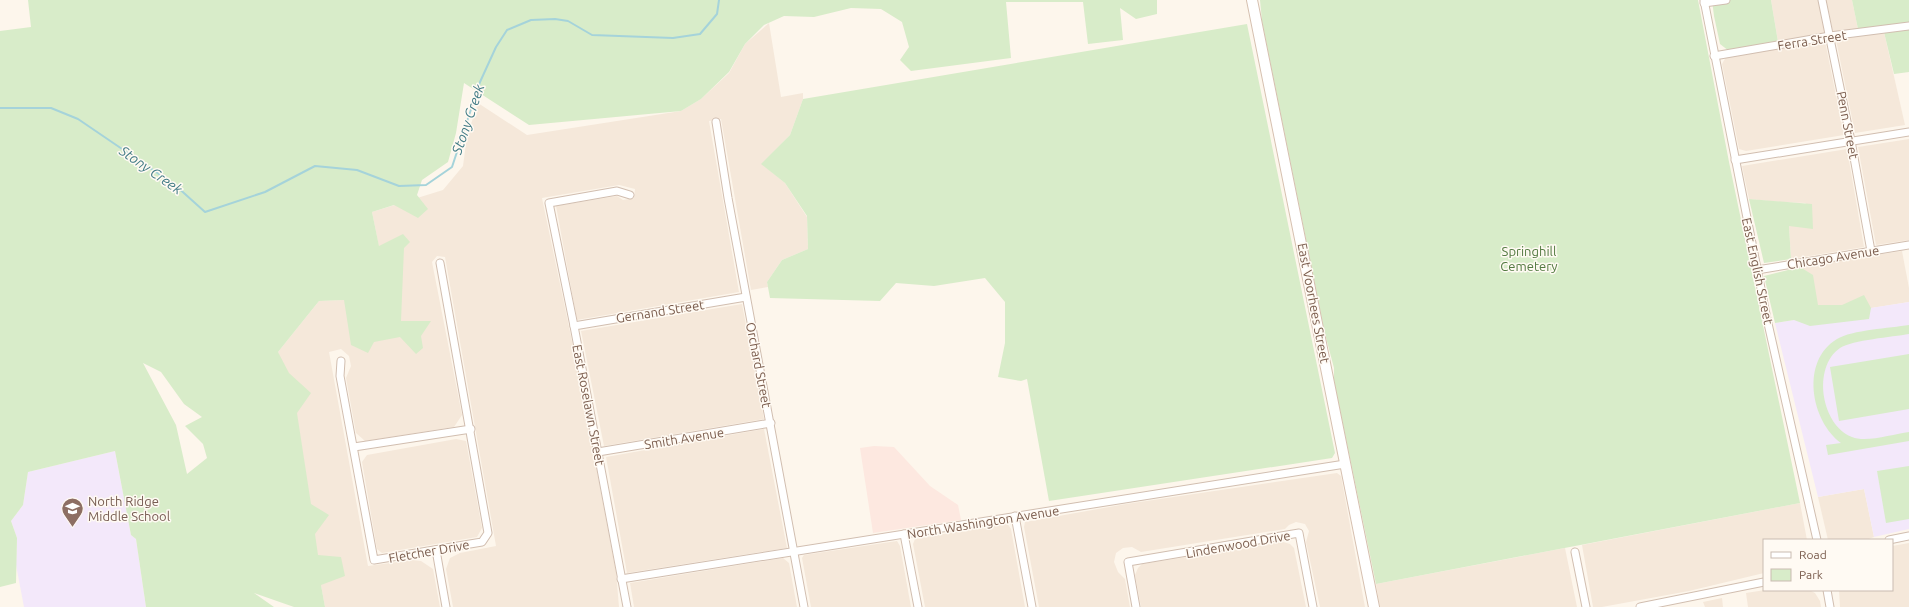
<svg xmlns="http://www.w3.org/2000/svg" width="1909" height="607" viewBox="0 0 1909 607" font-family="Ubuntu,sans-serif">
	<rect width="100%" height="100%" fill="#fdf6ec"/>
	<g fill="#f5e8da">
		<polygon points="1771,0 1818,0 1825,33 1778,42"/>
		<polygon points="1826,0 1852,0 1858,29 1833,32"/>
		<polygon points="769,23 781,97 803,93 803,99 790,135 762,164 785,183 807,217 808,249 782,260 767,282 768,287 751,290 721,119 709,121 739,292 577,320 556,206 617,196 623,200 634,198 635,189 619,185 542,198 577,365 616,572 619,607 453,607 446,569 450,558 460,553 496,546 445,257 437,256 432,262 462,415 454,427 365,441 356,433 346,378 351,366 349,356 341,349 329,352 368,566 412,560 421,561 433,569 440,607 325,607 278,352 319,301 344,300 379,247 372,212 443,190 463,166 467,136 478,103 527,135 681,111 701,99 729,73 745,44"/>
		<polygon points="1884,32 1905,125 1855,133 1836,40"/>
		<polygon points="1825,41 1844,135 1746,151 1739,149 1722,64 1726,57"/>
		<polygon points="1909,139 1909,240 1876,245 1858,147"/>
		<polygon points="1847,149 1864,247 1791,259 1789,226 1806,203 1780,202 1749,199 1742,166"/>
		<polygon points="1902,251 1909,288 1909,302 1809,318 1800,267"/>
		<polygon points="742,304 764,419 604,446 581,331"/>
		<polygon points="764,429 787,548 627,573 606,457"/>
		<polygon points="456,439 466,441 482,528 477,537 382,553 377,549 362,462 367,455"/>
		<polygon points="1337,473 1341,476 1365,607 1320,607 1306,542 1309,531 1305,524 1296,522 1289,525 1285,529 1141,552 1132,547 1123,548 1116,553 1114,562 1118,572 1125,579 1130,607 1039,607 1024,527 1025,522 1126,504"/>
		<polygon points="1864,489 1874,537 1866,540 1828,540 1818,497"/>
		<polygon points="1800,503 1807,540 1764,540 1764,573 1689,591 1602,607 1593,607 1582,545"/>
		<polygon points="1007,523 1011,529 1025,607 925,607 913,544 915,539"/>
		<polygon points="897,541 900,546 911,607 811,607 802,558 804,555"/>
		<polygon points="1283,542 1290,544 1294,548 1306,607 1141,607 1135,575 1138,568 1142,564"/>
		<polygon points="1909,543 1909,607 1840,607 1839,590 1892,590 1892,546"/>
		<polygon points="1565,548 1577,607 1380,607 1376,584"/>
		<polygon points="783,558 789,563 797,607 634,607 630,583"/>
		<polygon points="1765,590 1809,590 1815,593 1820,601 1821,607 1748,607 1746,593"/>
		<polygon points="1722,598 1723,607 1705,607 1703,602"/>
	</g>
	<polygon fill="#fde8e0" points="874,446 894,447 930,486 958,505 961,520 873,533 860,448"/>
	<g fill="#f3e8fa">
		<polygon points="1909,302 1909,529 1874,537 1864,489 1818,497 1775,323"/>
		<polygon points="115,451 131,535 136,539 146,607 24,607 16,565 17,538 11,521 23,505 28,472"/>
	</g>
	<g fill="#d8ecc9" fill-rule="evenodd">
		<path d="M28,0H1157V14L1136,19L1120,8L1123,40L1088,44L1083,2H1006L1011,58L911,71L900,60L909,47L902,22L881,9L851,8L814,17L784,16L764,25L745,44L729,72L701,99L681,111L529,125L464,83L456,133L448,162L422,180L417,195L428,209L418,218L394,205L372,212L379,246L403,234L410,242L404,248L401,321H431L421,336L423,348L416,354L400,337L374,342L368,353L351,345L344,300L319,301L278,352L289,373L311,393L297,413L311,504L329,515L315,534L318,555L341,557L345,576L321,585L325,607H294L254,593L274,607H146L136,539L131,535L115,451L28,472L23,505L11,521L17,538L16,583L0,587V31L31,27ZM143,363L161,372L184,404L202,417L185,426L203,444L207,458L187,474L176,425Z"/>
		<polygon points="1260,0 1698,0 1729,162 1800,503 1376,584 1334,381 1334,368 1325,334 1262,21"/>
		<polygon points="1712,0 1771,0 1778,42 1729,51 1720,44 1714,16"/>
		<polygon points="1852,0 1909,0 1909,72 1894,74 1884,32 1858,29"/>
		<polygon points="1247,24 1335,453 1332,458 1049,501 1027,379 1021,381 998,377 1005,343 1005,302 985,278 934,286 896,283 880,301 770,298 767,282 782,260 808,249 807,216 785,183 761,164 790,135 803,99"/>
		<polygon points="1749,199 1812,204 1813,229 1789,226 1791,259 1764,263"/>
		<polygon points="1800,267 1813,275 1818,305 1842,305 1864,295 1871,308 1869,319 1810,326 1794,320 1775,323 1764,276"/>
		<path d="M1909,325V334C1892,337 1853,340 1840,348C1812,367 1821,425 1852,437C1866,443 1893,434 1909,432V441L1828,455L1826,445L1841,443C1811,421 1800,361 1837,339C1852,330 1890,328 1909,325Z"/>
		<polygon points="1909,354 1909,409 1839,421 1830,367"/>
		<polygon points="1909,466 1909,519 1886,523 1877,471"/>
	</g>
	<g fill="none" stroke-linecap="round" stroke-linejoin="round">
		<polyline stroke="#a5d3da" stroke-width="2" points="0,108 51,108 78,119 175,185 205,212 265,192 315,166 357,170 399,186 426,185 452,167 480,82 496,47 507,30 531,20 555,19 568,21 592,35 673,38 700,34 717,14 719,0"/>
		<defs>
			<g id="minor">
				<polyline points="1704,0 1767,319 1817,540"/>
				<polyline points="1822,0 1851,141 1871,251"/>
				<polyline points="1704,3 1726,0"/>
				<polyline points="1714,56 1830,36 1909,26"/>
				<polyline points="716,122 728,198 804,607"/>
				<polyline points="1735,160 1909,132"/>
				<polyline points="1757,270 1909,245"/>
				<polyline points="574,326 746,297"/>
				<polyline points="341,361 340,376 374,560 482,542 488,533 440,263"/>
				<polyline points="354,447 471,429"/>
				<polyline points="598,452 771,423"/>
				<polyline points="1015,516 1032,607"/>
				<polyline points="904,534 918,607"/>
				<polyline points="1889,540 1909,536"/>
				<polyline points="436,550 446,607"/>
				<polyline points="1575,552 1586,607"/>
				<polyline points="621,579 1345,464"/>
				<polyline points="1827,590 1830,607"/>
				<polyline points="627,607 574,326 549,203 617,191 630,195"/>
				<polyline points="1136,607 1128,562 1299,533 1313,607"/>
				<polyline points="1640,607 1764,582"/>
			</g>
			<polyline id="secondary" points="1252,0 1374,607"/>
		</defs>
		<use href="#minor" stroke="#d1beb0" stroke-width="9"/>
		<use href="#secondary" stroke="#d6c0b0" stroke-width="12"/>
		<use href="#minor" stroke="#fff" stroke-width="7"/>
		<use href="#secondary" stroke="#fff" stroke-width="10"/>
	</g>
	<defs>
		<symbol id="school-pin" viewBox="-11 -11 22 30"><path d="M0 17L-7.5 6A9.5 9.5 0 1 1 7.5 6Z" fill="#8d6e63" stroke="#fffaf3"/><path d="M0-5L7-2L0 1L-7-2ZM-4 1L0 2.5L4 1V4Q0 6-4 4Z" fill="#fff"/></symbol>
	</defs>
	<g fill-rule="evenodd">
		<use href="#school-pin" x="60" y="496" width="25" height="34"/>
	</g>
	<g text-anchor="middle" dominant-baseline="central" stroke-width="3" stroke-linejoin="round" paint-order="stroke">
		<g font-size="13" fill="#7a5c4d" stroke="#fffaf3">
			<text transform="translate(1812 40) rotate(-9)">Ferra Street</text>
			<text transform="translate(1848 125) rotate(79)">Penn Street</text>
			<text transform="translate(1833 257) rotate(-9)">Chicago Avenue</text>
			<text transform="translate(1758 271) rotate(78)">East English Street</text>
			<text transform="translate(1314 303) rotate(79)">East Voorhees Street</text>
			<text transform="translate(660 311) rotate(-9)">Gernand Street</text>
			<text transform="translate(759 365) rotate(79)">Orchard Street</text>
			<text transform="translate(589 405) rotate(79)">East Roselawn Street</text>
			<text transform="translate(684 438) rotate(-9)">Smith Avenue</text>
			<text transform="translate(983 522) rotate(-9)">North Washington Avenue</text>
			<text transform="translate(1238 544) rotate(-10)">Lindenwood Drive</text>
			<text transform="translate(429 551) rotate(-10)">Fletcher Drive</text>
		</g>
		<g font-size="13" fill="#537a41" stroke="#fffaf3">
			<text x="1529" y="251">Springhill<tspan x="1529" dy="15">Cemetery</tspan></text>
		</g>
		<g font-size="13" fill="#785e54" stroke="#fffaf3" text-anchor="start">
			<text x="88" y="501">North Ridge<tspan x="88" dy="15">Middle School</tspan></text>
		</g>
		<g font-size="14" font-style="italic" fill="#437c86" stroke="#fffaf3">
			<text transform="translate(468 119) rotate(-71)">Stony Creek</text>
			<text transform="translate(151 170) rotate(35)">Stony Creek</text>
		</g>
	</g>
	<rect x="1763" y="539" width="130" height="52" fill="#fffaf3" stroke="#cabbb1"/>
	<rect x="1771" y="552" width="20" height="6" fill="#ffffff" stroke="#cabbb1"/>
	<text x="1799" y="559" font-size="12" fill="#7a5c4d">Road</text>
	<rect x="1771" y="569" width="20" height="12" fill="#d8ecc9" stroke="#cabbb1"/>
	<text x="1799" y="579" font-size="12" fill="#7a5c4d">Park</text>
</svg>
